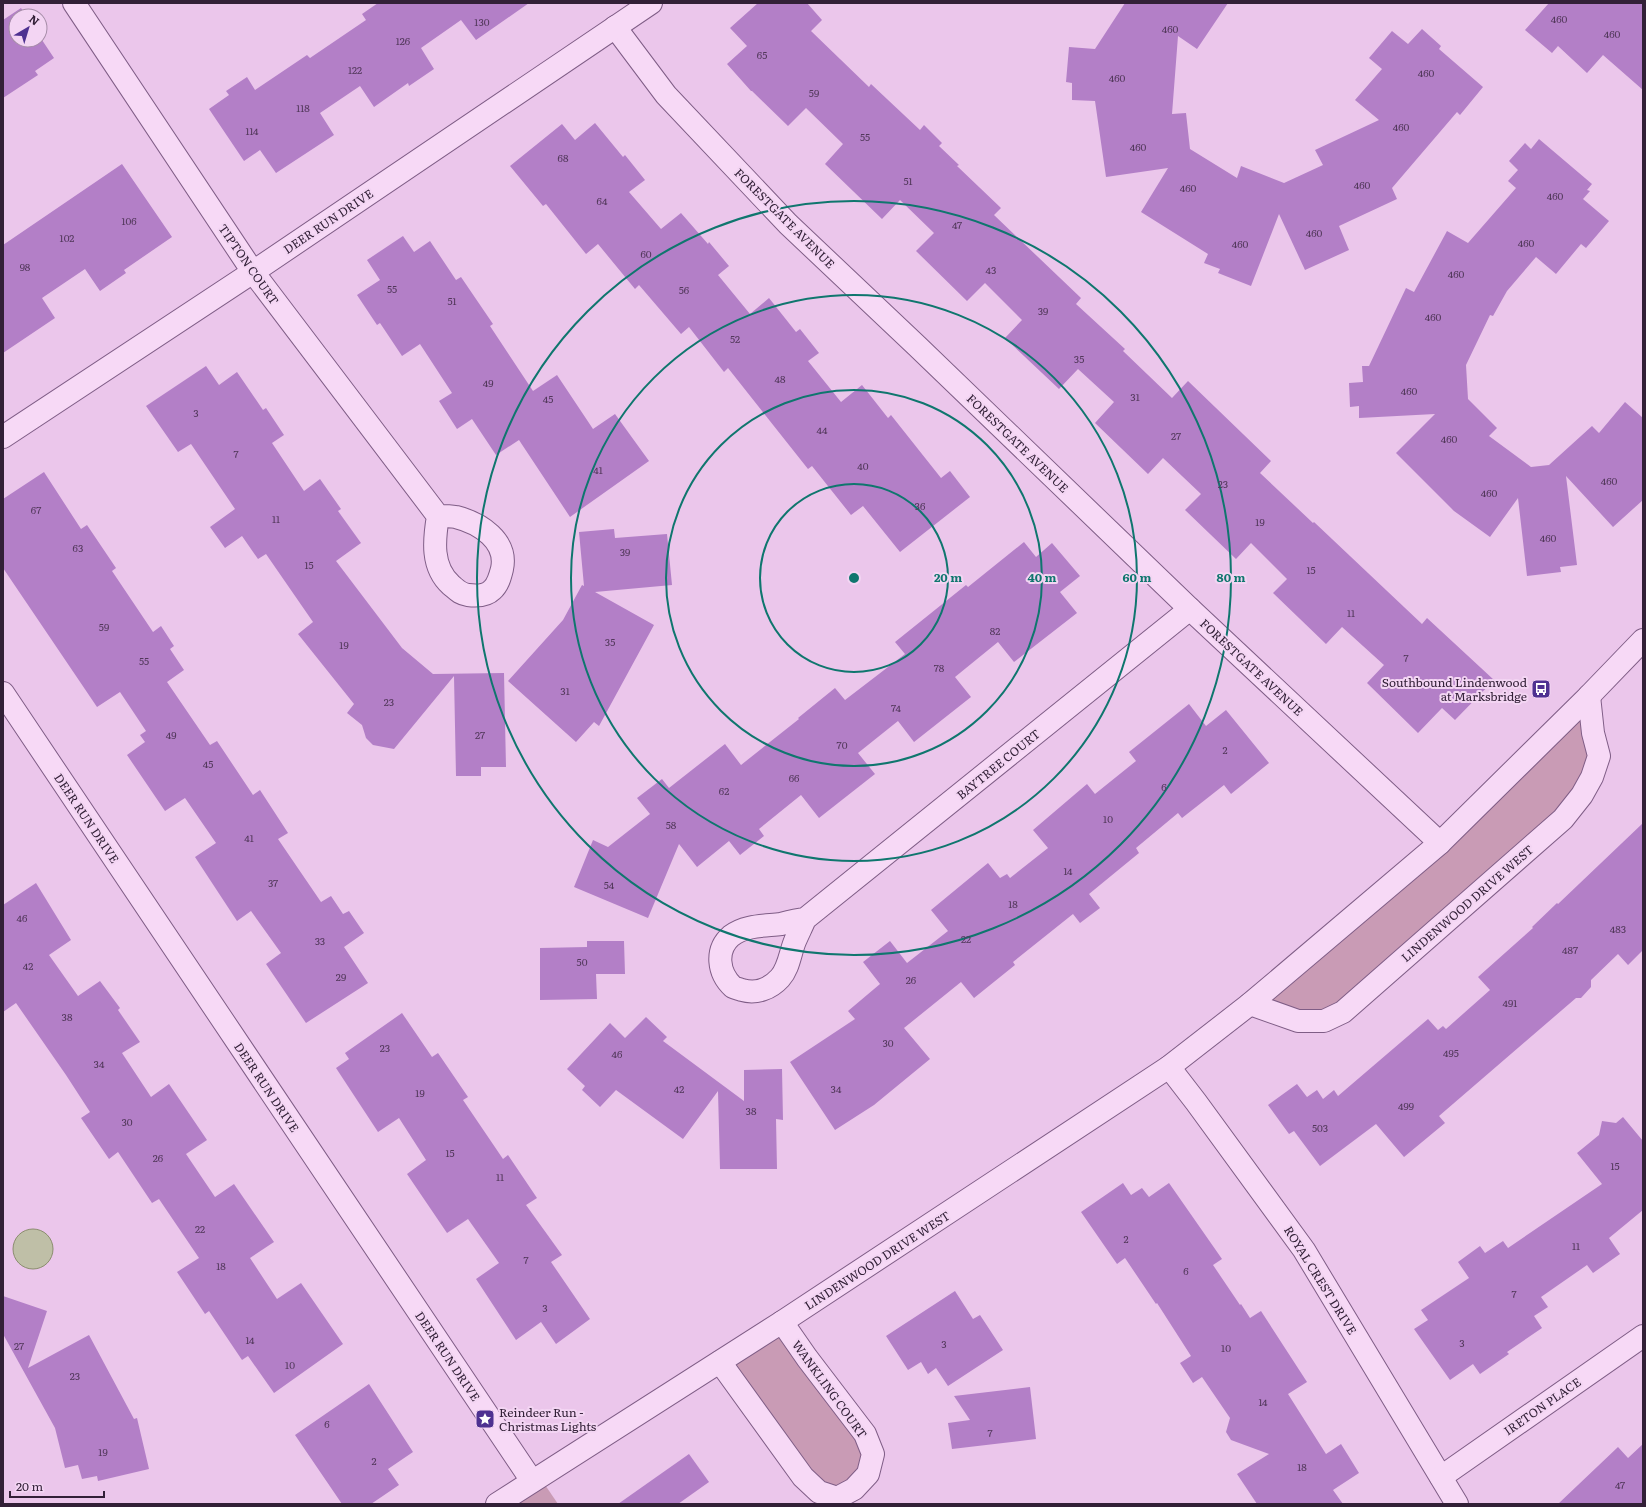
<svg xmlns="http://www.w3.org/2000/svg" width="1646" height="1507" viewBox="0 0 1646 1507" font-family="Literata,serif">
	<rect width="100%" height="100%" fill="#ebc6eb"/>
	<g fill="#c99bb5">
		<polygon points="1589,696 1593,733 1582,795 1324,1021 1250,1004"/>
		<polygon points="782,1322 873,1454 854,1489 819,1492 720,1362"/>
		<polygon points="539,1476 558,1504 497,1504"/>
	</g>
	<circle fill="#bfbfa7" stroke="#8b8d6f" cx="33" cy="1249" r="20"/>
	<g fill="#b37fc7">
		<polygon points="378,3 529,3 476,40 461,20 421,48 434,69 409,86 408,83 374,107 360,86 320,113 334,135 276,173 260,150 244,161 209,109 229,95 226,91 247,77 255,90 307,55 310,58 366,20 362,14"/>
		<polygon points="758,3 807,3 822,20 811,31 869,87 871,84 920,130 924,125 942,143 939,146 959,165 957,166 1001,208 994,215 1081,298 1076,304 1125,349 1123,351 1172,398 1188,381 1271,461 1260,473 1313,523 1314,522 1422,624 1427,618 1494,680 1455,720 1442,708 1418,733 1367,683 1384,665 1342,627 1326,644 1273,593 1287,579 1251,543 1236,559 1185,510 1201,494 1163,458 1148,474 1095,423 1114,402 1078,369 1059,389 1005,338 1022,320 985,283 967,301 916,251 934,233 900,200 882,219 825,164 843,144 806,108 788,126 752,91 751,91 727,64 747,46 730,28"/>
		<polygon points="1125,3 1228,3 1197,49 1178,36 1172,114 1186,113 1190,149 1237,178 1241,166 1284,183 1323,165 1315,150 1379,120 1355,100 1382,69 1369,58 1392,31 1408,44 1422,29 1441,46 1439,49 1483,87 1460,115 1457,112 1392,188 1397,199 1339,226 1349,250 1305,270 1279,214 1251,286 1218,273 1220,269 1204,263 1208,254 1141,212 1168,168 1106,177 1095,101 1072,100 1072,83 1066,82 1069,47 1095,49"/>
		<polygon points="1549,3 1643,3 1643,90 1603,55 1587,73 1558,46 1552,53 1525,30"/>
		<polygon points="21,8 26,16 16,16 16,40 40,40 40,37 54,58 35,71 38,75 3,98 3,20"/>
		<polygon points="595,123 623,157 625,155 645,180 629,192 661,229 681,213 708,244 709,242 729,266 718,275 750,314 769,298 796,332 800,329 819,353 808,361 841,402 862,385 888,418 891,415 941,478 950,471 970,497 900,552 863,506 851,515 812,466 808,469 728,368 724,372 689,327 681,334 639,285 635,289 598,244 586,254 546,204 543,206 510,166 562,124 575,140"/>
		<polygon points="1539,139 1592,184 1587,190 1590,191 1583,199 1609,221 1586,248 1581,244 1556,274 1536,257 1507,291 1493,316 1490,315 1466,365 1468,399 1497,428 1489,436 1531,467 1549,465 1592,426 1599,433 1625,402 1643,418 1643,500 1613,527 1566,476 1577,565 1560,567 1561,572 1527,576 1518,498 1490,537 1454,511 1396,453 1435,414 1359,418 1359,406 1350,407 1349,383 1363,382 1362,366 1369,366 1406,288 1414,292 1447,231 1468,243 1516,188 1508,181 1518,170 1509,161 1525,143 1531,149"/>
		<polygon points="122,164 172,237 124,270 126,273 100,291 85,269 42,298 55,318 3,353 3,245"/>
		<polygon points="403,236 414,252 430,241 456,280 461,277 493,324 490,326 533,391 557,375 593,429 615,414 649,461 570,517 519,440 496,455 472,419 457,429 439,401 452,393 420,344 402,356 380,323 377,325 357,295 380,280 367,260"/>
		<polygon points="206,366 219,385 237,372 263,410 266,408 284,435 272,443 304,491 320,479 341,509 338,511 361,543 336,561 402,648 433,674 504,673 506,767 481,767 481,776 456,776 454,676 394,749 373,745 366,738 362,725 347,713 354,704 298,634 313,622 266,554 258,559 242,536 225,548 210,527 235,509 191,444 178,452 146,406"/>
		<polygon points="44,472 81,529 87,525 116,568 112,571 153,632 161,626 174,646 170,649 184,670 167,682 210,745 217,741 253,795 260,790 288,833 278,839 321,902 331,896 343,914 349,911 364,933 344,947 368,983 306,1023 266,964 281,953 251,911 237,921 195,857 216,843 185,798 165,811 127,755 145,742 140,735 146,731 120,692 97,707 3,568 3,499"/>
		<polygon points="614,529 615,538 667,534 672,585 595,592 654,625 599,726 594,722 576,742 508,681 563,620 582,585 584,586 579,532"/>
		<polygon points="1024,542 1036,557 1052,543 1080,576 1060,592 1077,613 1014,662 998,642 955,677 971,697 914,742 898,721 858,753 875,774 819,818 801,795 759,829 764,836 740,855 729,841 697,867 679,844 648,918 574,887 593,840 608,847 650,814 637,798 662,779 669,788 725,744 741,765 799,719 798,718 835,688 845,700 905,654 895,642 966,585 968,587"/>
		<polygon points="1189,704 1206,726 1226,710 1269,763 1231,794 1224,785 1182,818 1178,813 1136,848 1139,853 1089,894 1100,908 1080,923 1073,914 1013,962 1015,965 974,998 961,982 904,1028 930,1059 874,1105 835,1130 790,1062 855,1019 848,1011 880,984 863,962 890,941 907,963 948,931 931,910 988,863 1000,878 1007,874 1010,878 1048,848 1033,830 1087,784 1095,794 1136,761 1129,752"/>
		<polygon points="1643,823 1643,950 1628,965 1618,954 1591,980 1591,987 1581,998 1576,998 1439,1116 1445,1123 1404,1157 1376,1124 1320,1166 1294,1131 1289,1134 1268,1105 1297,1084 1307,1097 1317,1090 1323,1099 1334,1090 1338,1096 1428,1019 1438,1030 1443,1026 1446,1029 1490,990 1478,977 1533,928 1532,927 1557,903 1558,904"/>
		<polygon points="36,883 71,940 49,955 78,996 100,981 120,1008 118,1010 140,1042 122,1053 151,1097 169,1084 207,1140 186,1154 215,1197 234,1184 274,1242 250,1258 277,1299 301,1283 343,1344 274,1393 248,1356 242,1360 209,1311 205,1314 177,1272 199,1258 159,1199 152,1203 118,1152 109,1159 81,1118 90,1112 66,1075 16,1003 3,1012 3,905"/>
		<polygon points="587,941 624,941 625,974 596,974 597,999 540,1000 540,948 587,947"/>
		<polygon points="402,1013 432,1057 438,1053 468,1097 463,1100 503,1159 508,1155 537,1198 526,1205 562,1255 551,1262 590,1319 556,1344 541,1322 516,1340 476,1279 499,1263 468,1219 447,1233 407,1174 426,1160 399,1118 378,1132 336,1068 349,1059 345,1053"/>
		<polygon points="646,1017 667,1037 663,1041 744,1101 744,1070 782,1069 783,1120 776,1119 777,1169 720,1169 718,1091 683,1139 616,1090 600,1107 582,1090 585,1086 567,1069 610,1023 625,1038"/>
		<polygon points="1623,1117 1643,1141 1643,1210 1609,1238 1620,1254 1593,1273 1587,1265 1541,1297 1548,1307 1534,1316 1542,1328 1507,1352 1509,1354 1480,1374 1473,1364 1450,1380 1414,1329 1428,1320 1421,1310 1469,1278 1458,1262 1480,1246 1485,1253 1503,1241 1508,1248 1602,1184 1577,1153 1599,1135 1602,1121 1616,1123"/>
		<polygon points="1123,1183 1131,1195 1142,1188 1149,1197 1169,1183 1222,1259 1213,1265 1240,1305 1241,1304 1250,1318 1261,1311 1307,1382 1288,1394 1326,1454 1341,1444 1359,1473 1333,1490 1343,1504 1257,1504 1237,1474 1269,1454 1231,1440 1226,1432 1230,1418 1202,1377 1193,1383 1180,1363 1191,1356 1157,1303 1156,1304 1125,1258 1117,1264 1081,1212"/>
		<polygon points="955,1291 973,1319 980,1315 1003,1350 948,1386 936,1368 928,1374 921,1362 908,1370 886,1336"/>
		<polygon points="3,1296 47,1311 28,1368 89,1335 134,1419 137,1418 149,1469 98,1481 97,1476 82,1479 78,1465 65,1468 55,1428 3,1334"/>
		<polygon points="369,1384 413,1452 388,1469 399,1485 371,1504 342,1504 295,1435"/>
		<polygon points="1030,1387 1036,1439 952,1449 948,1423 970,1420 954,1396"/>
		<polygon points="1643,1444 1643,1504 1558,1504 1618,1447 1628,1458"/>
		<polygon points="689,1454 709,1482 678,1504 618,1504"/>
	</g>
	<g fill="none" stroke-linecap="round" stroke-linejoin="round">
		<defs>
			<g id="minor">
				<path d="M74,3L253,272L438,516C434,540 431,567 451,585C457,590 460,594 468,595C476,596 486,596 492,590C498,585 500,577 502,569C508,541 480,523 456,517C450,516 443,516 438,516"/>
				<polyline points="615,27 666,95 788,224 917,346 1190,609 1440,843"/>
				<polyline points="3,437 253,272 651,3"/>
				<polyline points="3,693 532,1481"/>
				<path d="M805,919C797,920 789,922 781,924C765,926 745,925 731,936C715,950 718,973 733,987C735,988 739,989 742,990C756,994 770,989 780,978C789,968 790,953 795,941C798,934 802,926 805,919L1190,609"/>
				<polyline points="1250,1004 1298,1021 1324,1021 1343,1012 1563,819 1582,795 1592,777 1599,756 1593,733 1589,696"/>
				<polyline points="1169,1067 1196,1102 1304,1250 1457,1504"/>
				<polyline points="720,1362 803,1477 819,1492 837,1498 854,1489 868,1474 873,1454 865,1434 807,1358 782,1322"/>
				<polyline points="1441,1477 1643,1336"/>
				<polyline points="497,1504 782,1322 1169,1067 1250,1004 1440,843 1589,696 1643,640"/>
			</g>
		</defs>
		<use href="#minor" stroke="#7f5d86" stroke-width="24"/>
		<use href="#minor" stroke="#f7d9f6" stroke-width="22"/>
	</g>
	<g fill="none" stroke="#0f766e" stroke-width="2">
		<circle cx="854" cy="578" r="94"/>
		<circle cx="854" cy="578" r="188"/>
		<circle cx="854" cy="578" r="283"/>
		<circle cx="854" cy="578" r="377"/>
	</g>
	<defs>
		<symbol id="bus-square" viewBox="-11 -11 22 22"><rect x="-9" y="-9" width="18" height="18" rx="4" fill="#4e3191" stroke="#f3d5f3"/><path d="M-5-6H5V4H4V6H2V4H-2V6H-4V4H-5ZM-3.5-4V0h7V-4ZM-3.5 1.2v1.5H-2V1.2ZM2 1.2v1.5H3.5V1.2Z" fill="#fff"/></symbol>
		<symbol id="sight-square" viewBox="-11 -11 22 22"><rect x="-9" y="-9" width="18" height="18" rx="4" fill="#4e3191" stroke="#f3d5f3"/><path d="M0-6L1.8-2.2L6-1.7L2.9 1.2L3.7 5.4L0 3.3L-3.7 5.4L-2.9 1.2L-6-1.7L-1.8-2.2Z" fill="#fff"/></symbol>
	</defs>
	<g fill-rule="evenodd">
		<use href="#bus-square" x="1530" y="678" width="22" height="22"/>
		<use href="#sight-square" x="474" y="1408" width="22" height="22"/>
	</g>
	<g text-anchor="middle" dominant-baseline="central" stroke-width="4" stroke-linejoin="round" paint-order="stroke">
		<g font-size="10" fill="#52385b">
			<text x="1559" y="18">460</text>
			<text x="482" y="21">130</text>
			<text x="1170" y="28">460</text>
			<text x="1612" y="33">460</text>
			<text x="403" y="40">126</text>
			<text x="762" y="54">65</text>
			<text x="355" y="69">122</text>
			<text x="1426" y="72">460</text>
			<text x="1117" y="77">460</text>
			<text x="814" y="92">59</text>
			<text x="303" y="107">118</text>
			<text x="1401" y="126">460</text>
			<text x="252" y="130">114</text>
			<text x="865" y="136">55</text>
			<text x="1138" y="146">460</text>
			<text x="563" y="157">68</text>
			<text x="908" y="180">51</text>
			<text x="1362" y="184">460</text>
			<text x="1188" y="187">460</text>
			<text x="1555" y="195">460</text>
			<text x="602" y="200">64</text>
			<text x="129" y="220">106</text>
			<text x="957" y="224">47</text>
			<text x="1314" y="232">460</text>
			<text x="67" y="237">102</text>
			<text x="1526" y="242">460</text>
			<text x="1240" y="243">460</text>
			<text x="646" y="253">60</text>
			<text x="25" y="266">98</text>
			<text x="991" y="269">43</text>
			<text x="1456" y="273">460</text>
			<text x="392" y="288">55</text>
			<text x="684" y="289">56</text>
			<text x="452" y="300">51</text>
			<text x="1043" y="310">39</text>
			<text x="1433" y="316">460</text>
			<text x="735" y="338">52</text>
			<text x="1079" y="358">35</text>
			<text x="780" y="378">48</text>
			<text x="488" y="382">49</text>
			<text x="1409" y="390">460</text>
			<text x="1135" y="396">31</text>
			<text x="548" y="398">45</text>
			<text x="196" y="412">3</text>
			<text x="822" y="429">44</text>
			<text x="1176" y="435">27</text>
			<text x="1449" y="438">460</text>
			<text x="236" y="453">7</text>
			<text x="863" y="465">40</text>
			<text x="598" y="469">41</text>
			<text x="1609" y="480">460</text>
			<text x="1223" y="483">23</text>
			<text x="1489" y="492">460</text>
			<text x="920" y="505">36</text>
			<text x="36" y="509">67</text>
			<text x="276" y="518">11</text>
			<text x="1260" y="521">19</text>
			<text x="1548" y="537">460</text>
			<text x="78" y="547">63</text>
			<text x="625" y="551">39</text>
			<text x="309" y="564">15</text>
			<text x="1311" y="569">15</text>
			<text x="1351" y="612">11</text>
			<text x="104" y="626">59</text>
			<text x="995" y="630">82</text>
			<text x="610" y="641">35</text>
			<text x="344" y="644">19</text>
			<text x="1406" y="657">7</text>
			<text x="144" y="660">55</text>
			<text x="939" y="667">78</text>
			<text x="565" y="690">31</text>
			<text x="389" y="701">23</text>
			<text x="896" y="707">74</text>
			<text x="171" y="734">49</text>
			<text x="480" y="734">27</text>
			<text x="842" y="744">70</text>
			<text x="1225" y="749">2</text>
			<text x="208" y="763">45</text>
			<text x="794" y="777">66</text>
			<text x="1164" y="786">6</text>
			<text x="724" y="790">62</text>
			<text x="1108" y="818">10</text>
			<text x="671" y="824">58</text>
			<text x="249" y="837">41</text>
			<text x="1068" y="870">14</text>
			<text x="273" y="882">37</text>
			<text x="609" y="884">54</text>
			<text x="1013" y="903">18</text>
			<text x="22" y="917">46</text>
			<text x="1618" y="928">483</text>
			<text x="966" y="938">22</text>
			<text x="320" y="940">33</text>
			<text x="1570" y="949">487</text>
			<text x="582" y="961">50</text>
			<text x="28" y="965">42</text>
			<text x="341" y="976">29</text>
			<text x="911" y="979">26</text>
			<text x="1510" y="1002">491</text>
			<text x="67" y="1016">38</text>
			<text x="888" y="1042">30</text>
			<text x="385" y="1047">23</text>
			<text x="1451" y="1052">495</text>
			<text x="617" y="1053">46</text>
			<text x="99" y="1063">34</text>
			<text x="679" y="1088">42</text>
			<text x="836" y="1088">34</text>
			<text x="420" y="1092">19</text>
			<text x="1406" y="1105">499</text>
			<text x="751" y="1110">38</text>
			<text x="127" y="1121">30</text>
			<text x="1320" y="1127">503</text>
			<text x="450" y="1152">15</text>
			<text x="158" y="1157">26</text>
			<text x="1615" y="1165">15</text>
			<text x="500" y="1176">11</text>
			<text x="200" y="1228">22</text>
			<text x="1126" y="1238">2</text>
			<text x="1576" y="1245">11</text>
			<text x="526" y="1259">7</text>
			<text x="221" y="1265">18</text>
			<text x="1186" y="1270">6</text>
			<text x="1514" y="1293">7</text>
			<text x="545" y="1307">3</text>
			<text x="250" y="1339">14</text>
			<text x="1462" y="1342">3</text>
			<text x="944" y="1343">3</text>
			<text x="19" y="1345">27</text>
			<text x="1226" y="1347">10</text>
			<text x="290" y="1364">10</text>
			<text x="75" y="1375">23</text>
			<text x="1263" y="1401">14</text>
			<text x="327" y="1423">6</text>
			<text x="990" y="1432">7</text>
			<text x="103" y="1451">19</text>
			<text x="374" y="1460">2</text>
			<text x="1302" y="1466">18</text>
			<text x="1620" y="1484">47</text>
		</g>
		<g font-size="12" fill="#322037" stroke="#f3d5f3">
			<text transform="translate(785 218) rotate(45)">FORESTGATE AVENUE</text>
			<text transform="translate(328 221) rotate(-34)">DEER RUN DRIVE</text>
			<text transform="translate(249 264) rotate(55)">TIPTON COURT</text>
			<text transform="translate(1018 443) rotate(44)">FORESTGATE AVENUE</text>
			<text transform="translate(1252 667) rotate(43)">FORESTGATE AVENUE</text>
			<text transform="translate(998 764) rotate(-39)">BAYTREE COURT</text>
			<text transform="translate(87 818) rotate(56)">DEER RUN DRIVE</text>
			<text transform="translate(1467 903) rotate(-41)">LINDENWOOD DRIVE WEST</text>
			<text transform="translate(267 1087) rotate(56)">DEER RUN DRIVE</text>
			<text transform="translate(877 1260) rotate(-33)">LINDENWOOD DRIVE WEST</text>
			<text transform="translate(1321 1280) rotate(58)">ROYAL CREST DRIVE</text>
			<text transform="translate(448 1356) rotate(56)">DEER RUN DRIVE</text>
			<text transform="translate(830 1389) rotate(54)">WANKLING COURT</text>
			<text transform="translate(1542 1406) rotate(-35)">IRETON PLACE</text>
		</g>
		<g font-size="12" fill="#322037" stroke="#f3d5f3" text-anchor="end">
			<text x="1527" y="682">Southbound Lindenwood<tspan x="1527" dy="14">at Marksbridge</tspan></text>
			<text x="499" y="1412" text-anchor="start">Reindeer Run -<tspan x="499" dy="14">Christmas Lights</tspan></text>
		</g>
	</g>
	<circle cx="854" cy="578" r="6" fill="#0f766e" stroke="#f3d5f3" stroke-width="2"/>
	<g font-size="12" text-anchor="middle" font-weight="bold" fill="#0f766e" stroke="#f3d5f3" stroke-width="4" stroke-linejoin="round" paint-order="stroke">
		<text x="948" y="582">20 m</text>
		<text x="1042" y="582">40 m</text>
		<text x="1137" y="582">60 m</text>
		<text x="1231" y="582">80 m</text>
	</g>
	<rect width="1646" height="1507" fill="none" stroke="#322037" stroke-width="8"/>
	<g transform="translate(28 28) rotate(38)"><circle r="19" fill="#f3d5f3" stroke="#a68da8"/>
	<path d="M0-3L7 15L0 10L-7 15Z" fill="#4e3191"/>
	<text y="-6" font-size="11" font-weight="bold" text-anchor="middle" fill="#322037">N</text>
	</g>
	<path d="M10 1491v6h94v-6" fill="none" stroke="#322037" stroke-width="2"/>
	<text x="16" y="1491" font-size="12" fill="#322037" stroke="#f3d5f3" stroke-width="3" paint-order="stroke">20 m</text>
</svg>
